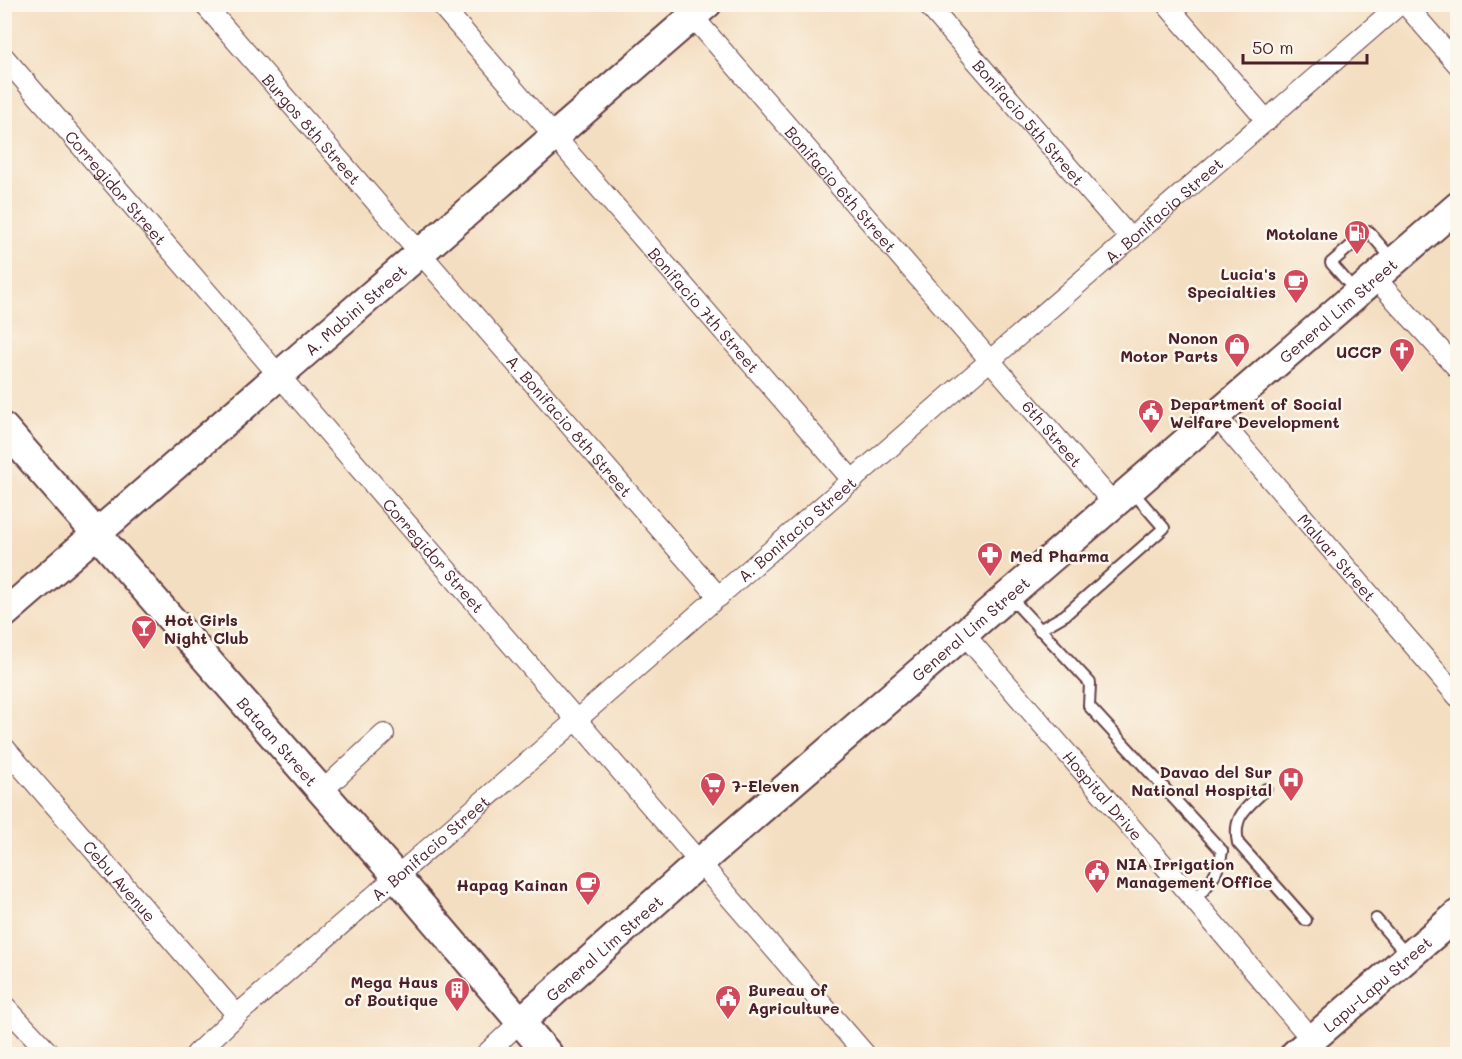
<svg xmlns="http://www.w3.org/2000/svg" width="1462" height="1059" viewBox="0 0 1462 1059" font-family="Mali,sans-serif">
	<rect width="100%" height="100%" fill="#fbf7ec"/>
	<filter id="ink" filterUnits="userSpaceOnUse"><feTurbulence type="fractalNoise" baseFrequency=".0167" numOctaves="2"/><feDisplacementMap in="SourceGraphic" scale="12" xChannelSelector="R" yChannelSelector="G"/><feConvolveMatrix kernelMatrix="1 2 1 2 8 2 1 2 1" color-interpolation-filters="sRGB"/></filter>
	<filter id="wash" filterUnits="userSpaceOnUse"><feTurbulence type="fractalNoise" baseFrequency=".008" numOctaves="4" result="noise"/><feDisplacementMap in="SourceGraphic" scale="24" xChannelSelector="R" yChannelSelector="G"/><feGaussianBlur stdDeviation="1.35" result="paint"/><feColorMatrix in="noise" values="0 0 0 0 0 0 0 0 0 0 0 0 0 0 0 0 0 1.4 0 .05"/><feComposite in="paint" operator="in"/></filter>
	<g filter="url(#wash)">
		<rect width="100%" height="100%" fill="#f4dec1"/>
	</g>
	<g filter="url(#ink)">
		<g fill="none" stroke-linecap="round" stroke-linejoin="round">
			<defs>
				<g id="lane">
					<polyline points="1357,293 1331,263 1368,231 1394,261"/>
					<polyline points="1009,596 1090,683 1089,706 1222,851"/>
					<polyline points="1039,630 1065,615 1164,528 1132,491"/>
					<path d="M1266,789C1248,807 1232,815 1238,843L1306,920"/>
					<path d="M1194,900C1209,886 1219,872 1222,851"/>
					<polyline points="1376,919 1408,956"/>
				</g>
				<g id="street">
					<path id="s1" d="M204,4L719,597"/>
					<path id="s2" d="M440,4L853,481"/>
					<path id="s3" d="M682,4L1114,504"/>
					<path id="s4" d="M927,4L1131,239"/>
					<polyline points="1166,4 1267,121"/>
					<polyline points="1405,4 1458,65"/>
					<path id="s5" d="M4,57L865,1054"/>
					<polyline points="1375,278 1458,369"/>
					<path id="s6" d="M1216,416L1458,697"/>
					<path id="s7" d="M964,634L1194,900L1312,1040"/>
					<path id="s8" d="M4,747L237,1015"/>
					<polyline points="322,791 384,734"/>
					<polyline points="4,1005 50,1054"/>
					<path id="s9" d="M196,1054L237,1015L1400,4"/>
					<polyline points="486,1054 520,1022"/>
				</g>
				<g id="secondary">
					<path id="s10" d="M4,428L396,876L548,1054"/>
					<path id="s11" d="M4,614L707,4"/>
					<path id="s12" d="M520,1022L699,863L1458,206"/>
					<path id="s13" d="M1295,1054L1458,914"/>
				</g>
			</defs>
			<use href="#lane" stroke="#643c42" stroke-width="14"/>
			<use href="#street" stroke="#643c42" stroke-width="22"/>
			<use href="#secondary" stroke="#643c42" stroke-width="32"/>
			<use href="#lane" stroke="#fff" stroke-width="10"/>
			<use href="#street" stroke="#fff" stroke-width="20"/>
			<use href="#secondary" stroke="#fff" stroke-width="28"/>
		</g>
	</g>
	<defs>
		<symbol id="fuel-pin" viewBox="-11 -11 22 30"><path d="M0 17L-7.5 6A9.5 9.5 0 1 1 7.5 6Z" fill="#d1495b" stroke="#fbf7ec"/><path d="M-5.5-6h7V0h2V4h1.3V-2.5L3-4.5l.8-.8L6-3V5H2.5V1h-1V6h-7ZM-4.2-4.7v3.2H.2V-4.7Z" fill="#fff"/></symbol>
		<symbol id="cafe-pin" viewBox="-11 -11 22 30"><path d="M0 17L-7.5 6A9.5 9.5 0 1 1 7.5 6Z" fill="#d1495b" stroke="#fbf7ec"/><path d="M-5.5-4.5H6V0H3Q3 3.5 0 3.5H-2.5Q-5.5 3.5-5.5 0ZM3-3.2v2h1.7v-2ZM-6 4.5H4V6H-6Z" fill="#fff"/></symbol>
		<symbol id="shop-pin" viewBox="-11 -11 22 30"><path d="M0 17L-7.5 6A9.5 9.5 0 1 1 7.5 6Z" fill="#d1495b" stroke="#fbf7ec"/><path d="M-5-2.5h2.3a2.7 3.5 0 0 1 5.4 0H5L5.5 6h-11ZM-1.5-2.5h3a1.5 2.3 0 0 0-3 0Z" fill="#fff"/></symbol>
		<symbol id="church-pin" viewBox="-11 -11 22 30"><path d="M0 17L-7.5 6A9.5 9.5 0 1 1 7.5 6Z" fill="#d1495b" stroke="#fbf7ec"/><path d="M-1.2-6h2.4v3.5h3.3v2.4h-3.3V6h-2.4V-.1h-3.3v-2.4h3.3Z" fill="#fff"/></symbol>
		<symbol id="civic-pin" viewBox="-11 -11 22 30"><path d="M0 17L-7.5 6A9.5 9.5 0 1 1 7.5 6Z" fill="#d1495b" stroke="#fbf7ec"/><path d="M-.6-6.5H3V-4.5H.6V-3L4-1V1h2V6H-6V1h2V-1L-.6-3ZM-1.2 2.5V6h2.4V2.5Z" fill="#fff"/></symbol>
		<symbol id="pharmacy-pin" viewBox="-11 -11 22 30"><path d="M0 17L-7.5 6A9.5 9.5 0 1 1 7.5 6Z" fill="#d1495b" stroke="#fbf7ec"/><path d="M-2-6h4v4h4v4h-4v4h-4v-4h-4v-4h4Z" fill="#fff"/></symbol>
		<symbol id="bar-pin" viewBox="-11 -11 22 30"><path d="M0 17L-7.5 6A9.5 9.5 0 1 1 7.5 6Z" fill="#d1495b" stroke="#fbf7ec"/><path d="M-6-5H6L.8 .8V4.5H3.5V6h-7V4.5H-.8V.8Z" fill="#fff"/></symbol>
		<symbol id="hospital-pin" viewBox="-11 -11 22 30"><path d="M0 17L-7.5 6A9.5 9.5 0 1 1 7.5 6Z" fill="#d1495b" stroke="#fbf7ec"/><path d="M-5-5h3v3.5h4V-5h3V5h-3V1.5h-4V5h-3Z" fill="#fff"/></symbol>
		<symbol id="supermarket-pin" viewBox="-11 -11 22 30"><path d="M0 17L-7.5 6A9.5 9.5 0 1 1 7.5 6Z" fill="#d1495b" stroke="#fbf7ec"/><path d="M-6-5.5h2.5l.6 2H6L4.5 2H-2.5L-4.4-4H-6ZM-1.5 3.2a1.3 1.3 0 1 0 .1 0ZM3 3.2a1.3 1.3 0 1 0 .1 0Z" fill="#fff"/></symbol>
		<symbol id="building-pin" viewBox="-11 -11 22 30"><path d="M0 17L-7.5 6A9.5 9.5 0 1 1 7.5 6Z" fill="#d1495b" stroke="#fbf7ec"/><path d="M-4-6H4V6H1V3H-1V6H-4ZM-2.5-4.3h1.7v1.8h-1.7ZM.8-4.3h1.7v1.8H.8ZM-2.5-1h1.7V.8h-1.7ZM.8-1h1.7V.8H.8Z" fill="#fff"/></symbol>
	</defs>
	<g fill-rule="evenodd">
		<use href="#fuel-pin" x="1342" y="218" width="30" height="40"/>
		<use href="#cafe-pin" x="1281" y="267" width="30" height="40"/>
		<use href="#shop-pin" x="1222" y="331" width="30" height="40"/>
		<use href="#church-pin" x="1387" y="336" width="30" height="40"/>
		<use href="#civic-pin" x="1136" y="397" width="30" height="40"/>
		<use href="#pharmacy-pin" x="975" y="540" width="30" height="40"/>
		<use href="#bar-pin" x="129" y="613" width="30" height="40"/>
		<use href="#hospital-pin" x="1276" y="765" width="30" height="40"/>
		<use href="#supermarket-pin" x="698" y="770" width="30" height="40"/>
		<use href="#civic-pin" x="1082" y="857" width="30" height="40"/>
		<use href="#cafe-pin" x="573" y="869" width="30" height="40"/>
		<use href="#building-pin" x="442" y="975" width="30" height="40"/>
		<use href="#civic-pin" x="713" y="983" width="30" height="40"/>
	</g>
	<g text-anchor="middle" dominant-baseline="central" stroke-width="5" stroke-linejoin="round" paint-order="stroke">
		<g font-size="16" fill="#4a1f2b" stroke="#fbf7ec">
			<text stroke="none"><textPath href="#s4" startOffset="156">Bonifacio 5th Street</textPath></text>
			<text stroke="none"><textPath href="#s1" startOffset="165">Burgos 8th Street</textPath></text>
			<text stroke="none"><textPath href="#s5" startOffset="172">Corregidor Street</textPath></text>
			<text stroke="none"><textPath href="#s3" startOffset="244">Bonifacio 6th Street</textPath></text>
			<text stroke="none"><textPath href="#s9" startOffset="1284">A. Bonifacio Street</textPath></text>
			<text stroke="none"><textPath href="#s11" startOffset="465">A. Mabini Street</textPath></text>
			<text stroke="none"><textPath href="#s2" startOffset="404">Bonifacio 7th Street</textPath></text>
			<text stroke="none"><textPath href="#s12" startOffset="1084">General Lim Street</textPath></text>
			<text stroke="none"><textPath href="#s1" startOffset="558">A. Bonifacio 8th Street</textPath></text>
			<text stroke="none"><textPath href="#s3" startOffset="567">6th Street</textPath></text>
			<text stroke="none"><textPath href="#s9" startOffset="798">A. Bonifacio Street</textPath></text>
			<text stroke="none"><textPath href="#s5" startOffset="658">Corregidor Street</textPath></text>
			<text stroke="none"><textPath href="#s6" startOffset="186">Malvar Street</textPath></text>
			<text stroke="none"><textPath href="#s12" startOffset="598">General Lim Street</textPath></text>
			<text stroke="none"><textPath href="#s10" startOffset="416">Bataan Street</textPath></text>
			<text stroke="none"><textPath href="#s7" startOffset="213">Hospital Drive</textPath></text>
			<text stroke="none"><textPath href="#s9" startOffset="312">A. Bonifacio Street</textPath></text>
			<text stroke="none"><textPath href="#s8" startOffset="177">Cebu Avenue</textPath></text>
			<text stroke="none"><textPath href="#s12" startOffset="112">General Lim Street</textPath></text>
			<text stroke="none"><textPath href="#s13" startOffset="108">Lapu-Lapu Street</textPath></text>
		</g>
		<g font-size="16" font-weight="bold" fill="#4a1f2b" stroke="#fbf7ec" text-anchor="end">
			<text x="1338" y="233">Motolane</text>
			<text x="1276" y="273">Lucia's<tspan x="1276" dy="18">Specialties</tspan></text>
			<text x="1218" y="337">Nonon<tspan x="1218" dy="18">Motor Parts</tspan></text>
			<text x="1382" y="351">UCCP</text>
			<text x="1170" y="403" text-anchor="start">Department of Social<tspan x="1170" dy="18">Welfare Development</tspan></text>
			<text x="1010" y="555" text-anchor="start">Med Pharma</text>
			<text x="164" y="619" text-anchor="start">Hot Girls<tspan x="164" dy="18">Night Club</tspan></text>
			<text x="1272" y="771">Davao del Sur<tspan x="1272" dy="18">National Hospital</tspan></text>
			<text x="732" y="785" text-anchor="start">7-Eleven</text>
			<text x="1116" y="863" text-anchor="start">NIA Irrigation<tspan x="1116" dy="18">Management Office</tspan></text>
			<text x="568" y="884">Hapag Kainan</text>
			<text x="438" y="981">Mega Haus<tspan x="438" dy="18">of Boutique</tspan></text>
			<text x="748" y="989" text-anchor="start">Bureau of<tspan x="748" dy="18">Agriculture</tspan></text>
		</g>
	</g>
	<rect width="1462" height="1059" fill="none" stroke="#fbf7ec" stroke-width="24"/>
	<path d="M1243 54v9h124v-9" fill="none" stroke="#4a1f2b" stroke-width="3"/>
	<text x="1252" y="54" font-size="18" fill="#4a1f2b" stroke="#fbf7ec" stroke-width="4.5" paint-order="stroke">50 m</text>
</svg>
